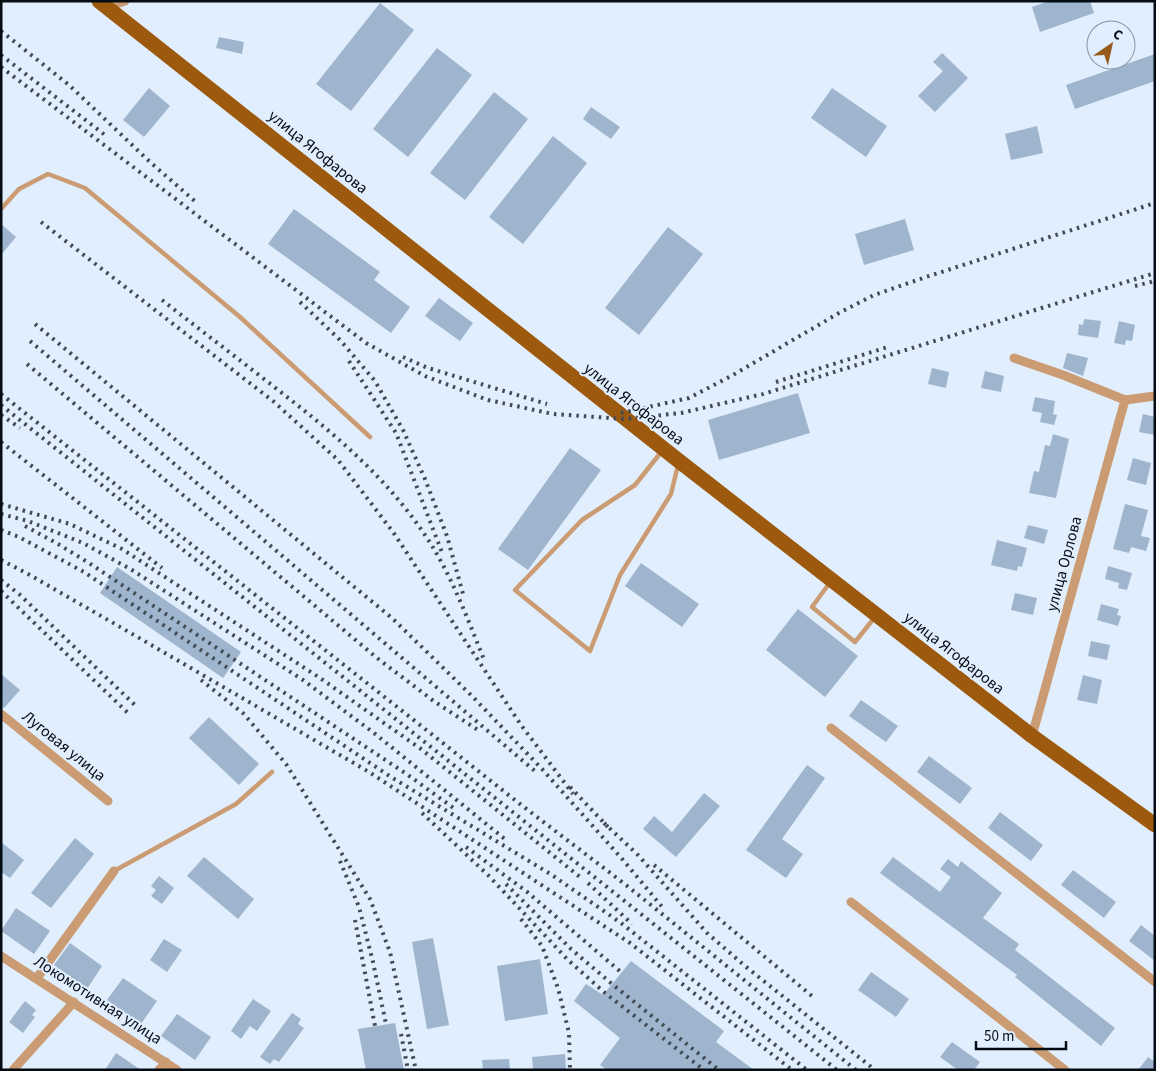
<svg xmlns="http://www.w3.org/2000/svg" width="1156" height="1071" viewBox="0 0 1156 1071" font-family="'Source Sans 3',sans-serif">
	<rect width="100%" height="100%" fill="#e0eefd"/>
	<g fill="#9fb5cd">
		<polygon points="1049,1 1090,1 1094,13 1040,32 1032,7"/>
		<polygon points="380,3 414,30 351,111 316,84"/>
		<polygon points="219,37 244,42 242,54 216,48"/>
		<polygon points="437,48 472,75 408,157 373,129"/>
		<polygon points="942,53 968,78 935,112 918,96 943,71 933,62"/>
		<polygon points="1155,54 1155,81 1075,109 1066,85"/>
		<polygon points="149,88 170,106 144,137 123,120"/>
		<polygon points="832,88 887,126 866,157 811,118"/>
		<polygon points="494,92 528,119 465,200 430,173"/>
		<polygon points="591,107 620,127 611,139 583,119"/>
		<polygon points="1037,126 1043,153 1011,160 1005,134"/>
		<polygon points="553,136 587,163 523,244 489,217"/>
		<polygon points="294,209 380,272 374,280 410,307 391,333 268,244"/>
		<polygon points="905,219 914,250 864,265 855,234"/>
		<polygon points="1,224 16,237 1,255"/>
		<polygon points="668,227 703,254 639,335 605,308"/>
		<polygon points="439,298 473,323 460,341 425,316"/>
		<polygon points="1084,319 1101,321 1098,338 1078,335 1079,324 1083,325"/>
		<polygon points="1119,321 1135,325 1132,341 1126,340 1125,345 1114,343"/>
		<polygon points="1067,353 1088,358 1083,376 1063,368"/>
		<polygon points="932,368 949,372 946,388 928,384"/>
		<polygon points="985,371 1004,376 1001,392 981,388"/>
		<polygon points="798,393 810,433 719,460 708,420"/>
		<polygon points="1035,397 1055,401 1053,414 1057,415 1054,425 1040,422 1042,413 1032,411"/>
		<polygon points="1143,414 1155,417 1155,435 1139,432"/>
		<polygon points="1053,434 1069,439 1056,498 1029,493 1034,471 1039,472 1045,445 1050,446"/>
		<polygon points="570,448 601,470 528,570 498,549"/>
		<polygon points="1133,458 1151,463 1146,485 1127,480"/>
		<polygon points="1125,504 1148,510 1141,536 1150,538 1146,551 1131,547 1129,553 1113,549"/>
		<polygon points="1028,525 1048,530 1044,544 1024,538"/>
		<polygon points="997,540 1027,548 1022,567 1018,566 1017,571 991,565"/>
		<polygon points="641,563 699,604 682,627 625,586"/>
		<polygon points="1108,566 1132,573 1127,590 1118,588 1119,583 1105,579"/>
		<polygon points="117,567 241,652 223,678 100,593"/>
		<polygon points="1015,593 1037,598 1033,615 1011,610"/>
		<polygon points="1101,604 1119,609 1117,615 1121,616 1118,626 1097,620"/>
		<polygon points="798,609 858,656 825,697 766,650"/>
		<polygon points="1091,641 1110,645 1107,660 1088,656"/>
		<polygon points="1,674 20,690 4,708 1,708"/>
		<polygon points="1083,675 1102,680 1097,704 1077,700"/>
		<polygon points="861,700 898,726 886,742 849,716"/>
		<polygon points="209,717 259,764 239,785 189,738"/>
		<polygon points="929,756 972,788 960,804 917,772"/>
		<polygon points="807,765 825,778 782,839 803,854 786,878 746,850"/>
		<polygon points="704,793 720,806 676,857 643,829 654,816 672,832"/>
		<polygon points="1000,812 1043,845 1031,861 988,828"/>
		<polygon points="75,838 94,854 51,908 31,893"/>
		<polygon points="1,842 24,860 10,878 1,872"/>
		<polygon points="204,857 254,899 238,919 187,876"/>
		<polygon points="893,857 940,892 951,877 940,869 948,859 958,867 961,861 1002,893 983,918 1019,944 1015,950 1115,1028 1101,1046 1015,977 1017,975 880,873"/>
		<polygon points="1073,870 1116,902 1104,918 1061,885"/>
		<polygon points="159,876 174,888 162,904 151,896 156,890 151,886"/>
		<polygon points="16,908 50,931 34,954 1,931"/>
		<polygon points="1141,925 1155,936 1155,961 1129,941"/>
		<polygon points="433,938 449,1025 427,1029 412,942"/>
		<polygon points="164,939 182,950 167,972 150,960"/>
		<polygon points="70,943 102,966 87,989 54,965"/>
		<polygon points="540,959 548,1014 505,1021 497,966"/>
		<polygon points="631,961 724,1031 716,1042 754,1070 607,1070 600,1065 620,1038 574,1001 586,984 603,995"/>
		<polygon points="871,972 909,999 896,1017 858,990"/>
		<polygon points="123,978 157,1001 141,1024 107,1000"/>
		<polygon points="253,999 271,1011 257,1031 250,1026 241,1039 231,1031"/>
		<polygon points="25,1001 36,1010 32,1015 35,1017 23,1033 9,1022"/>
		<polygon points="292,1013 301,1019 298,1024 304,1028 279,1062 274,1059 270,1064 260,1057"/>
		<polygon points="177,1014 211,1037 195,1060 161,1036"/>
		<polygon points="395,1023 404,1070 366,1070 358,1029"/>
		<polygon points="952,1042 980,1062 974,1070 958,1070 940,1057"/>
		<polygon points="116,1053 141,1070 105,1070"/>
		<polygon points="565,1054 566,1070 533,1070 532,1057"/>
		<polygon points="1148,1057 1155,1062 1155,1070 1138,1070"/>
		<polygon points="509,1059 510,1070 483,1070 482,1060"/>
	</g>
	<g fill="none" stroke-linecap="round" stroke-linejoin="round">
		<g stroke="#cb9c74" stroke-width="4.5">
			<polyline points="1,209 19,189 48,174 85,188 240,317 370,437"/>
			<polyline points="662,451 635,485 582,520 515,590 590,651 620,575 671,494 678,465"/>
			<polyline points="831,581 812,607 855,642 875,617"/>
			<polyline points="114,871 236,804 272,772"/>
		</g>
		<g stroke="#cb9c74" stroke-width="9">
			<polyline points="107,7 125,1"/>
			<polyline points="1014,358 1063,375 1125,400"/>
			<polyline points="1125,400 1155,396"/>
			<polyline points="1,714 108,801"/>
			<polyline points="831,728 1155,982"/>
			<polyline points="1032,736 1125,400"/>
			<polyline points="851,902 1065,1070"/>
			<polyline points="1,956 177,1070"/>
			<polyline points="37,978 114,871"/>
			<polyline points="13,1070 74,1002"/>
			<polyline points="159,1070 166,1062"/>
		</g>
		<polyline stroke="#9d5a0f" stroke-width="15" points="99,1 679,461 1032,736 1155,825"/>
		<g stroke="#424a54" stroke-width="4" stroke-dasharray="2.5 5" stroke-linecap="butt">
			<polyline points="1,31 69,85 150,162 197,203"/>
			<polyline points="1,55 105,135"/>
			<polyline points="1,67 366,343 425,376 488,400 553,414 625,419 681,413 763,394 1155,273"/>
			<polyline points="41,222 273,401 338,460 393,532 521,725 573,794"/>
			<polyline points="1135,286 1155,281"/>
			<path d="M162,300C199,329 236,357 273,386C331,431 386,476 427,538C452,576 468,620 485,662"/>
			<polyline points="300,302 340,340 375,381 403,430 425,479 447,536 463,594"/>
			<polyline points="35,324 392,618 472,696 542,769 623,860 663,908"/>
			<polyline points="30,341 536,772"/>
			<polyline points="403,357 428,368 547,404"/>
			<polyline points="349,361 396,433 443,555"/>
			<polyline points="27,364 377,658 435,702 481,732"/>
			<polyline points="776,382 888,347"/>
			<polyline points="1,394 520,804 626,885 856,1070"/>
			<polyline points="1,405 837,1070"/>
			<polyline points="621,413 689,398 733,375 839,313 874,295 926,277 1155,203"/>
			<polyline points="1,415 20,428"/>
			<polyline points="1,442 162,568"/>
			<polyline points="1,504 70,524 122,549 320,678 421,749 580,877"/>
			<polyline points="1,514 28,521 83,543 132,570 303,680 374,733 506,840"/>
			<polyline points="25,526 58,544 89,563 408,775 455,809"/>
			<polyline points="1,530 19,537 84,572 391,777 552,875 621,923 807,1070"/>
			<polyline points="1,560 30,575 141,639 369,772 630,943 792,1070"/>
			<polyline points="1,580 19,594 136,706"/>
			<polyline points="1,591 129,714"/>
			<polyline points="201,680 244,714 286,764 370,899 390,952 415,1066"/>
			<polyline points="570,787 608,827"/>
			<polyline points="422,813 488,875 568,960 605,993 704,1070"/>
			<polyline points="604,823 638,855 707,933 745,966 875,1070"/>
			<polyline points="466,847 526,891 622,973"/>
			<polyline points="340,861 359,907 373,962 386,1024"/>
			<polyline points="654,865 812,996"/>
			<polyline points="588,883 632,924"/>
			<polyline points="506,884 571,949 612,984 719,1070"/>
			<polyline points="521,919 542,946 558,988 569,1033 570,1070"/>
			<polyline points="355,920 375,1026"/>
			<polyline points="401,1034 408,1070"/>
		</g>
	</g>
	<g text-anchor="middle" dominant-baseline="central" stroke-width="4" stroke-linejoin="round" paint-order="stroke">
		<g font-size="16" fill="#050c14" stroke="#e0eefd">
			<text transform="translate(318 152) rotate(39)">улица Ягофарова</text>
			<text transform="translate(634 404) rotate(38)">улица Ягофарова</text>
			<text transform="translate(1064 564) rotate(-75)">улица Орлова</text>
			<text transform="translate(954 653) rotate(38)">улица Ягофарова</text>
			<text transform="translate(64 746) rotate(39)">Луговая улица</text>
			<text transform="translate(98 1000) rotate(33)">Локомотивная улица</text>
		</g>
	</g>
	<rect width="1156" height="1071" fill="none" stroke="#050c14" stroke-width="5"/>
	<g transform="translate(1111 45) rotate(34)"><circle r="24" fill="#e0eefd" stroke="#8894a0"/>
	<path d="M0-4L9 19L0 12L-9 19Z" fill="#985b1e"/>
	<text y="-8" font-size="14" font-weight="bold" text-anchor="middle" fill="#050c14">С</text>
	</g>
	<path d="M976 1041v8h90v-8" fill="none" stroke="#050c14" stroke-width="2.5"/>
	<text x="984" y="1041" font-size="15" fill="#050c14" stroke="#e0eefd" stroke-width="4" paint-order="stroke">50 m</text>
</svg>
